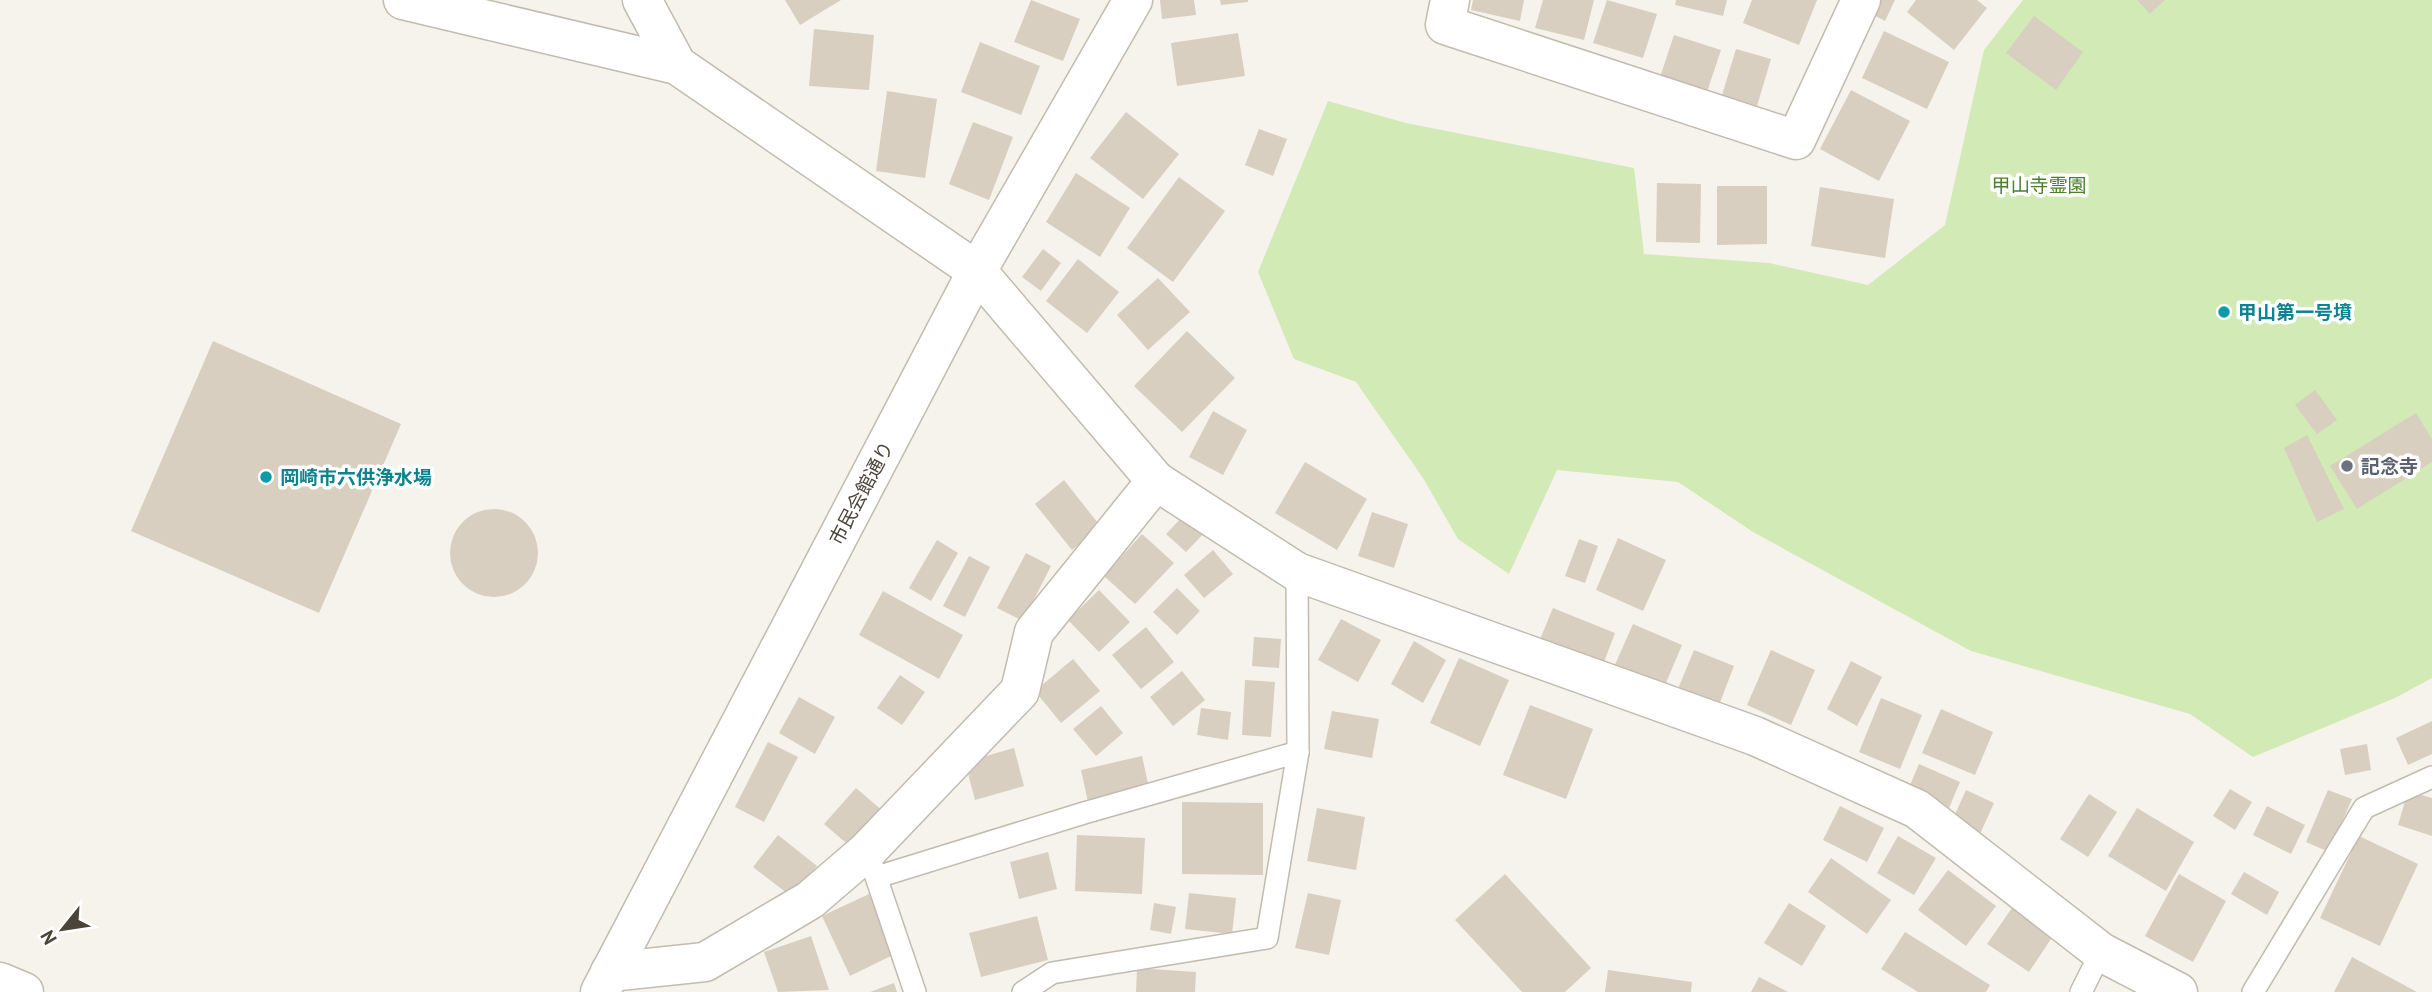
<svg xmlns="http://www.w3.org/2000/svg" width="2432" height="992" viewBox="0 0 2432 992" font-family="'PT Sans','Noto Sans JP',sans-serif">
	<rect width="100%" height="100%" fill="#f6f3ec"/>
	<polygon fill="#d2eab5" points="2023,0 2432,0 2432,678 2395,698 2253,757 2190,714 1971,651 1753,532 1678,482 1557,470 1509,574 1458,539 1423,478 1356,382 1294,359 1258,272 1328,101 1406,123 1634,168 1644,254 1769,263 1868,285 1945,225 1984,50"/>
	<g fill="#d8cfc1">
		<polygon points="785,0 841,0 800,25"/>
		<polygon points="1031,0 1080,19 1063,61 1014,42"/>
		<polygon points="1160,0 1194,0 1196,15 1162,19"/>
		<polygon points="1220,0 1248,0 1248,2 1221,5"/>
		<polygon points="1473,0 1524,0 1520,21 1471,10"/>
		<polygon points="1543,0 1594,0 1584,40 1535,28"/>
		<polygon points="1607,0 1657,14 1643,58 1593,43"/>
		<polygon points="1676,0 1727,0 1723,16 1675,5"/>
		<polygon points="1752,0 1817,0 1799,45 1743,23"/>
		<polygon points="1874,0 1895,0 1885,21 1868,12"/>
		<polygon points="1916,0 1977,0 1987,8 1954,50 1907,12"/>
		<polygon points="2137,0 2165,0 2150,14"/>
		<polygon points="2034,16 2083,52 2056,90 2006,53"/>
		<polygon points="814,29 874,35 869,90 809,86"/>
		<polygon points="1884,31 1949,62 1927,109 1862,78"/>
		<polygon points="1238,33 1245,76 1177,86 1171,43"/>
		<polygon points="1674,35 1721,50 1707,92 1660,77"/>
		<polygon points="980,42 1040,66 1021,115 961,92"/>
		<polygon points="1736,49 1771,59 1757,106 1722,95"/>
		<polygon points="1851,90 1910,121 1879,181 1820,149"/>
		<polygon points="887,91 937,99 925,178 876,171"/>
		<polygon points="1126,112 1179,154 1143,199 1090,158"/>
		<polygon points="973,122 1013,137 989,200 949,184"/>
		<polygon points="1259,129 1287,139 1273,176 1245,165"/>
		<polygon points="1076,173 1130,208 1100,257 1046,222"/>
		<polygon points="1179,177 1225,211 1173,282 1127,248"/>
		<polygon points="1657,183 1701,184 1700,243 1656,242"/>
		<polygon points="1717,186 1767,186 1767,244 1717,245"/>
		<polygon points="1820,187 1894,199 1885,258 1811,246"/>
		<polygon points="1043,249 1061,263 1041,291 1022,277"/>
		<polygon points="1078,259 1119,292 1087,333 1046,301"/>
		<polygon points="1158,278 1190,312 1148,350 1117,315"/>
		<polygon points="1187,331 1235,378 1182,432 1134,386"/>
		<polygon points="213,341 401,424 319,613 131,531"/>
		<polygon points="2315,390 2337,420 2317,434 2295,405"/>
		<polygon points="1213,411 1247,430 1223,475 1189,457"/>
		<polygon points="2416,413 2432,439 2432,462 2357,509 2330,466"/>
		<polygon points="2307,435 2344,509 2317,522 2284,448"/>
		<polygon points="1305,462 1367,499 1337,550 1275,513"/>
		<polygon points="1064,480 1101,527 1072,550 1035,504"/>
		<circle cx="494" cy="553" r="44"/>
		<polygon points="1189,510 1208,529 1186,552 1166,534"/>
		<polygon points="1372,512 1408,524 1394,568 1358,556"/>
		<polygon points="1142,534 1174,563 1135,604 1104,576"/>
		<polygon points="1618,538 1666,560 1643,611 1596,590"/>
		<polygon points="1579,539 1598,546 1585,583 1565,576"/>
		<polygon points="937,540 958,553 931,601 909,588"/>
		<polygon points="1213,550 1233,574 1204,598 1184,575"/>
		<polygon points="1026,553 1051,566 1023,621 997,608"/>
		<polygon points="969,556 990,567 965,617 943,606"/>
		<polygon points="1177,588 1200,611 1177,635 1153,612"/>
		<polygon points="1099,590 1130,622 1099,652 1068,620"/>
		<polygon points="883,591 963,635 939,679 859,635"/>
		<polygon points="1553,608 1615,633 1599,675 1536,649"/>
		<polygon points="1341,619 1381,640 1358,682 1318,660"/>
		<polygon points="1633,624 1682,645 1660,697 1610,676"/>
		<polygon points="1146,627 1174,662 1141,689 1112,655"/>
		<polygon points="1254,637 1281,639 1279,668 1252,666"/>
		<polygon points="1414,641 1446,660 1423,703 1391,684"/>
		<polygon points="1694,650 1734,666 1714,718 1673,701"/>
		<polygon points="1771,650 1815,670 1791,725 1747,705"/>
		<polygon points="1459,658 1509,680 1480,746 1430,723"/>
		<polygon points="1073,659 1100,691 1061,723 1035,691"/>
		<polygon points="1851,661 1882,677 1857,726 1827,709"/>
		<polygon points="1182,671 1205,700 1173,726 1150,697"/>
		<polygon points="900,675 925,692 902,725 877,708"/>
		<polygon points="1245,680 1275,682 1271,737 1242,735"/>
		<polygon points="799,697 835,717 815,754 779,733"/>
		<polygon points="1881,698 1922,715 1900,769 1859,752"/>
		<polygon points="1530,705 1593,729 1566,799 1503,775"/>
		<polygon points="1101,706 1123,733 1096,756 1073,729"/>
		<polygon points="1201,708 1231,712 1228,740 1197,735"/>
		<polygon points="1941,709 1993,732 1975,775 1922,753"/>
		<polygon points="1332,711 1379,719 1372,758 1324,749"/>
		<polygon points="2432,721 2432,754 2408,765 2396,738"/>
		<polygon points="768,742 798,757 764,822 735,807"/>
		<polygon points="2367,744 2371,770 2345,775 2340,749"/>
		<polygon points="1014,748 1024,786 975,800 965,762"/>
		<polygon points="1142,756 1149,788 1088,802 1081,770"/>
		<polygon points="1919,764 1960,782 1949,808 1908,790"/>
		<polygon points="856,788 884,812 852,848 824,824"/>
		<polygon points="2230,789 2252,802 2235,830 2213,816"/>
		<polygon points="1966,790 1994,803 1980,834 1952,821"/>
		<polygon points="2328,790 2352,799 2329,852 2306,842"/>
		<polygon points="2408,791 2432,798 2432,836 2398,825"/>
		<polygon points="2089,794 2117,812 2088,857 2060,839"/>
		<polygon points="1182,802 1263,803 1263,875 1182,874"/>
		<polygon points="1840,806 1884,828 1867,862 1823,840"/>
		<polygon points="2267,806 2305,825 2291,854 2253,835"/>
		<polygon points="1317,808 1365,817 1356,870 1307,861"/>
		<polygon points="2137,808 2194,842 2166,891 2108,856"/>
		<polygon points="778,835 817,866 792,897 753,867"/>
		<polygon points="1077,835 1145,838 1142,894 1075,891"/>
		<polygon points="1898,836 1936,858 1914,895 1877,873"/>
		<polygon points="2359,836 2418,864 2380,946 2320,918"/>
		<polygon points="1048,852 1057,889 1019,899 1010,862"/>
		<polygon points="1831,858 1891,900 1867,934 1808,892"/>
		<polygon points="1948,870 1996,906 1966,946 1918,910"/>
		<polygon points="2244,872 2279,892 2267,915 2231,894"/>
		<polygon points="1505,874 1591,968 1565,992 1522,992 1455,920"/>
		<polygon points="2179,874 2226,901 2193,962 2145,936"/>
		<polygon points="1189,893 1236,898 1232,934 1185,929"/>
		<polygon points="1308,893 1341,900 1329,955 1295,948"/>
		<polygon points="869,894 897,953 850,976 822,916"/>
		<polygon points="2016,902 2057,930 2029,972 1987,944"/>
		<polygon points="1154,903 1176,907 1171,934 1150,930"/>
		<polygon points="1789,903 1826,926 1802,966 1764,943"/>
		<polygon points="1037,916 1048,960 981,977 969,933"/>
		<polygon points="1905,932 1990,985 1986,992 1918,992 1881,969"/>
		<polygon points="811,936 829,990 778,992 764,952"/>
		<polygon points="2352,957 2417,992 2334,992"/>
		<polygon points="1137,968 1196,972 1195,992 1136,992"/>
		<polygon points="1608,970 1692,982 1691,992 1605,992"/>
		<polygon points="1759,977 1788,992 1751,992"/>
		<polygon points="894,983 897,992 870,992"/>
	</g>
	<g fill="none" stroke-linecap="round" stroke-linejoin="round">
		<defs>
			<g id="service">
				<polyline points="872,865 915,992"/>
				<polyline points="877,877 1084,813 1298,752"/>
				<polyline points="1023,992 1052,973 1267,938 1298,752 1297,572"/>
				<polyline points="2081,992 2101,952"/>
				<polyline points="2253,992 2364,808 2432,777"/>
			</g>
			<g id="minor">
				<polyline points="403,0 677,65 977,271 1156,481 1297,572 1755,736 1917,809 2101,952 2178,992"/>
				<polyline points="642,0 677,65"/>
				<polyline points="1450,0 1445,25 1796,140 1861,0"/>
				<polyline points="610,972 705,962 810,900 867,851 1020,691 1034,632 1156,481"/>
				<polyline points="0,982 24,992"/>
				<polyline points="600,992 977,271 1133,0"/>
			</g>
		</defs>
		<use href="#service" stroke="#c2bbae" stroke-width="24"/>
		<use href="#minor" stroke="#c2bbae" stroke-width="41"/>
		<use href="#service" stroke="#fff" stroke-width="21"/>
		<use href="#minor" stroke="#fff" stroke-width="38"/>
	</g>
	<g fill="#0f9aa8" stroke="#fff" stroke-width="2.5">
		<circle cx="2224" cy="312" r="7"/>
		<circle cx="266" cy="477" r="7"/>
	</g>
	<circle fill="#6b7280" stroke="#fff" stroke-width="2.5" cx="2347" cy="466" r="7"/>
	<g text-anchor="middle" dominant-baseline="central" stroke-width="7" stroke-linejoin="round" paint-order="stroke">
		<g font-size="19" fill="#4a7f2a" stroke="#fff">
			<text x="2039" y="185">甲山寺霊園</text>
		</g>
		<g font-size="19" font-weight="bold" fill="#0d838f" stroke="#fff" text-anchor="start">
			<text x="2238" y="312">甲山第一号墳</text>
			<text x="280" y="477">岡崎市六供浄水場</text>
		</g>
		<g font-size="19" font-weight="bold" fill="#5b616d" stroke="#fff" text-anchor="start">
			<text x="2361" y="466">記念寺</text>
		</g>
		<g font-size="19" fill="#4b4439" stroke="#fff">
			<text transform="translate(861 493) rotate(-62)">市民会館通り</text>
		</g>
	</g>
	<g transform="translate(63 929) rotate(240)" stroke="#ffffff" stroke-width="5" paint-order="stroke">
	<path d="M0-5L12 26L0 18L-12 26Z" fill="#4b4439"/>
	<text y="-10" font-size="19" font-weight="bold" text-anchor="middle" fill="#4b4439">N</text>
	</g>
</svg>
